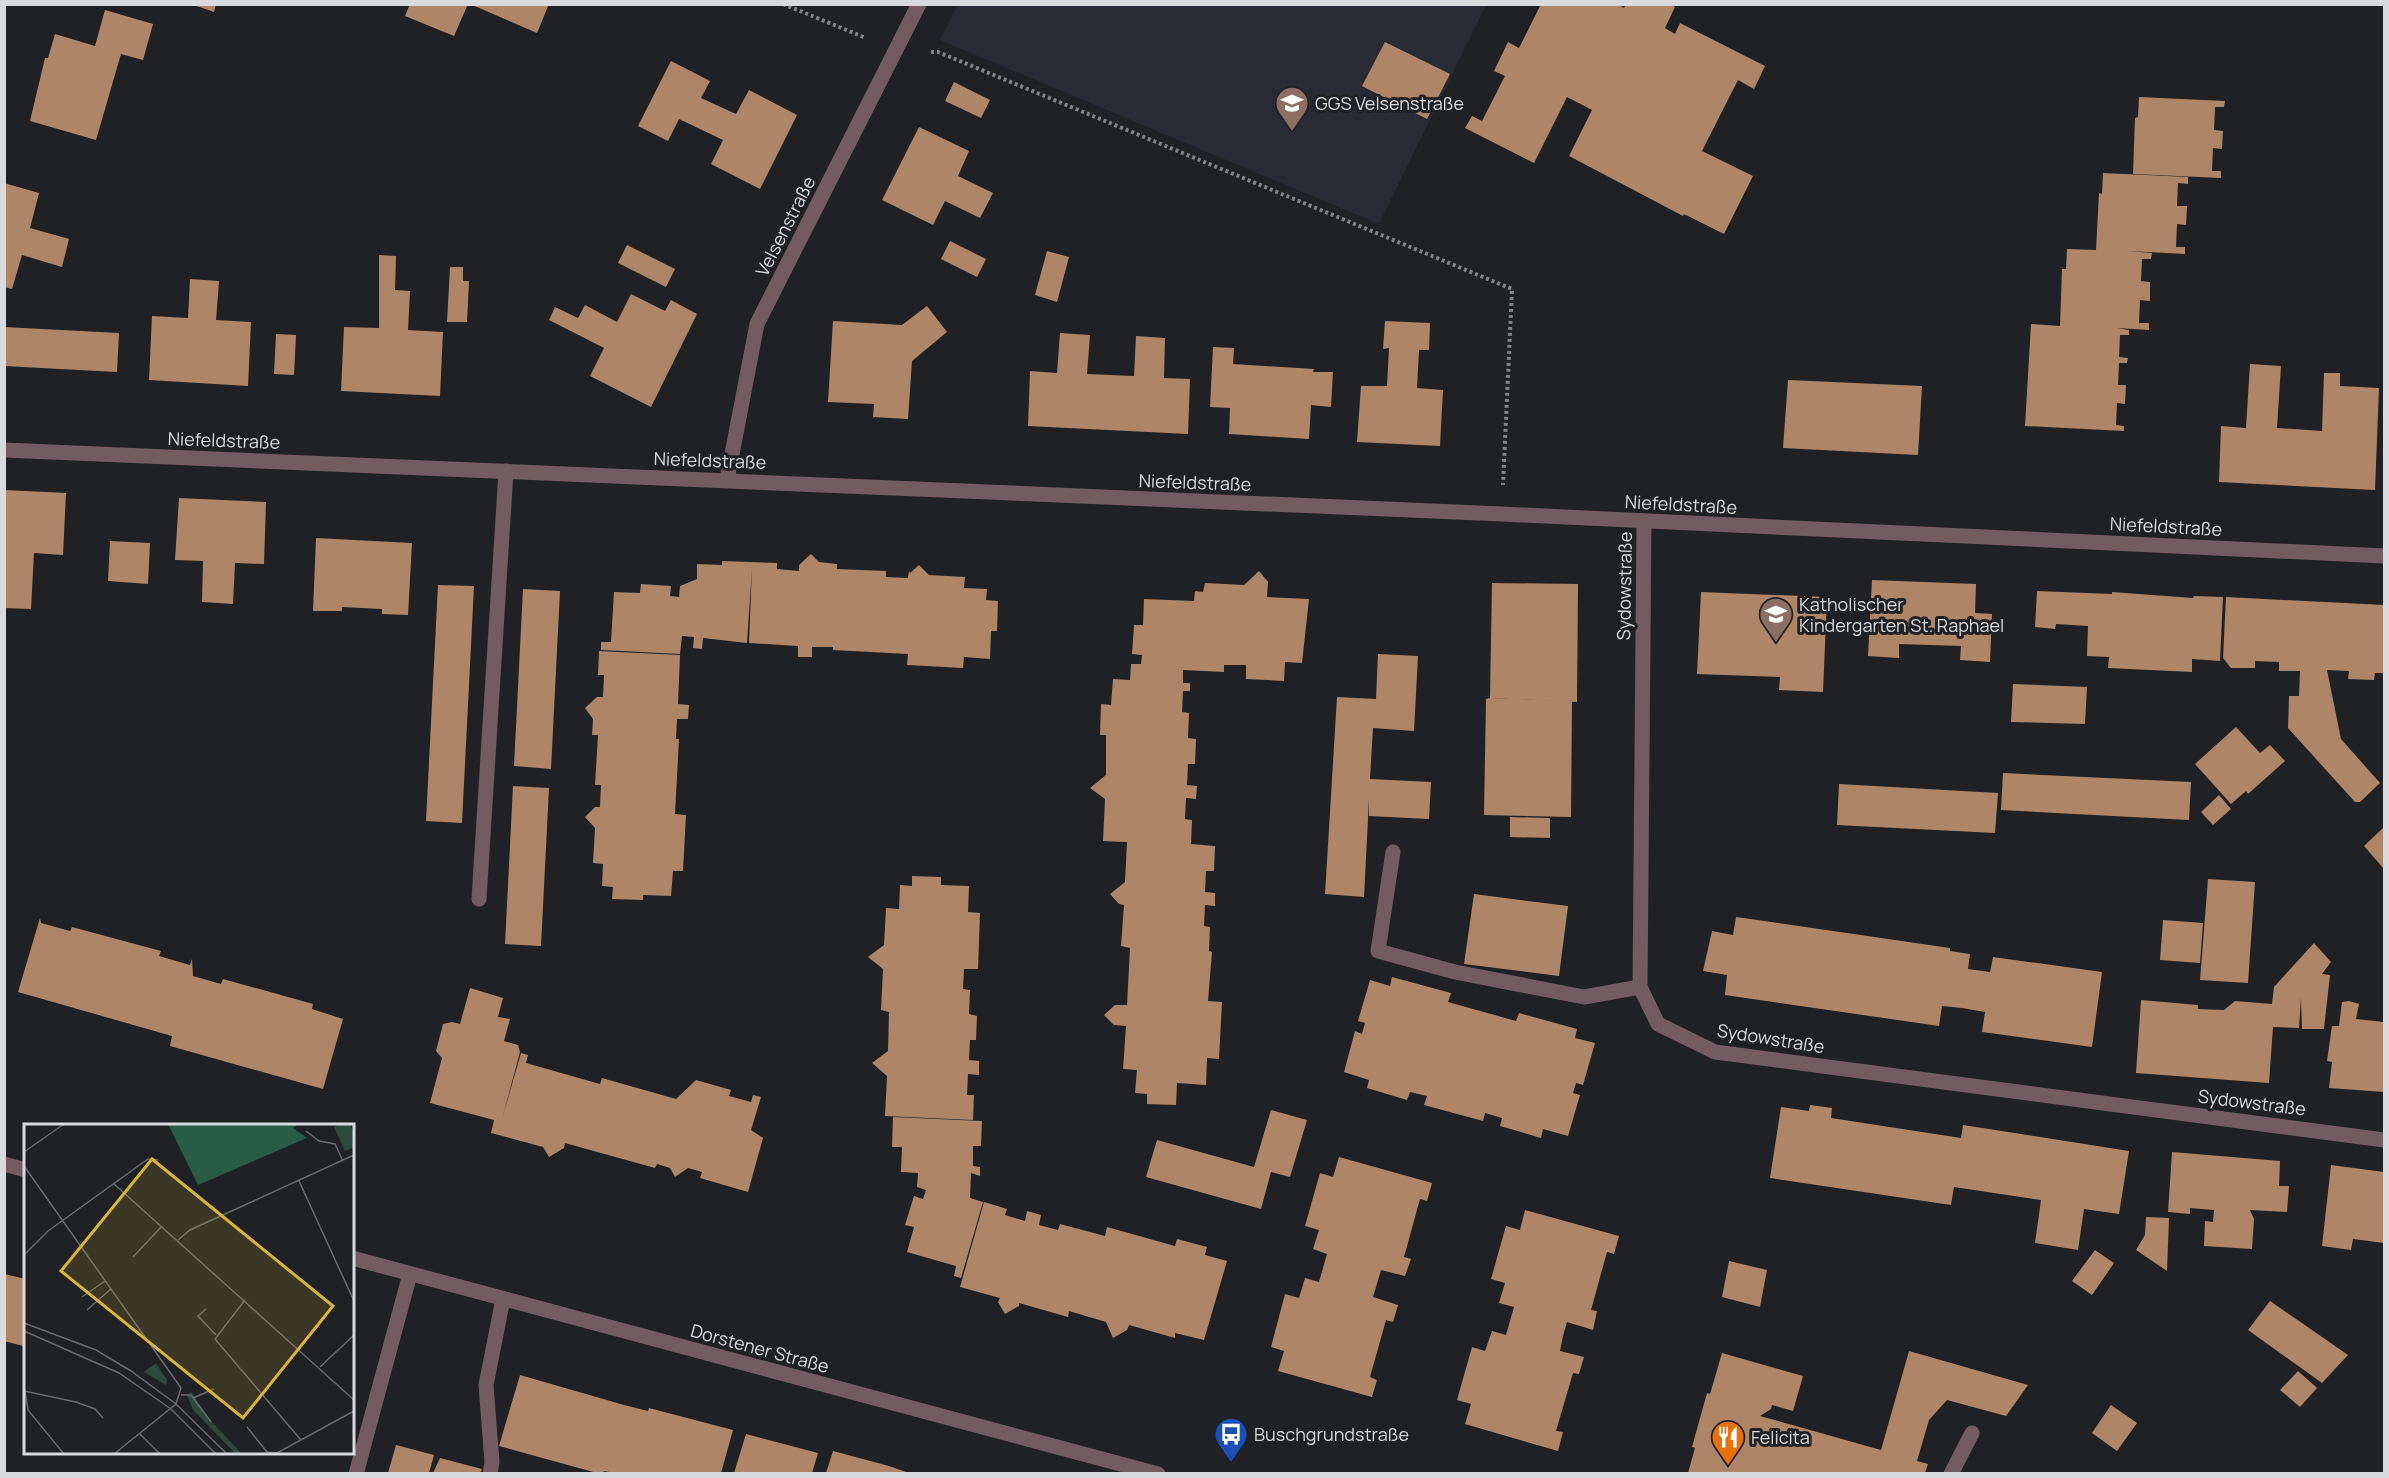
<svg xmlns="http://www.w3.org/2000/svg" width="2389" height="1478" viewBox="0 0 2389 1478" font-family="Manrope,sans-serif">
	<rect width="100%" height="100%" fill="#202125"/>
	<polygon fill="#282b33" points="957,5 1486,5 1379,224 940,40"/>
	<g fill="#ae8667">
		<polygon points="191,4 216,4 214,12"/>
		<polygon points="410,4 468,4 454,36 405,16"/>
		<polygon points="470,4 549,4 537,33"/>
		<polygon points="1541,4 1617,4 1624,8 1626,4 1670,4 1675,7 1665,28 1675,34 1680,23 1765,66 1754,89 1738,80 1702,151 1753,176 1724,234 1684,214 1683,216 1569,156 1592,110 1567,97 1534,163 1465,128 1472,116 1482,121 1505,76 1494,71 1508,42 1519,48"/>
		<polygon points="105,10 153,24 143,60 121,54 96,140 30,121 45,58 48,58 55,34 95,46"/>
		<polygon points="1385,42 1450,74 1427,119 1362,86"/>
		<polygon points="671,61 710,81 701,98 736,114 749,90 797,115 760,189 711,164 723,140 679,119 668,141 638,126"/>
		<polygon points="954,82 990,100 981,118 945,101"/>
		<polygon points="2139,97 2225,101 2224,107 2215,107 2214,130 2223,131 2222,149 2213,148 2212,171 2221,171 2221,178 2133,174 2135,118 2138,117"/>
		<polygon points="919,127 969,151 958,176 993,193 980,218 945,201 933,225 882,200"/>
		<polygon points="2103,173 2188,177 2188,184 2178,183 2177,206 2187,206 2186,225 2177,224 2176,247 2185,247 2185,254 2128,251 2152,253 2151,259 2142,259 2141,281 2150,282 2150,301 2140,300 2139,323 2149,323 2149,330 2117,328 2129,330 2129,335 2120,335 2119,357 2128,358 2127,363 2119,363 2118,385 2126,385 2125,404 2117,403 2116,425 2124,426 2124,431 2025,426 2031,324 2060,326 2062,269 2066,269 2067,249 2096,250 2099,193 2102,194"/>
		<polygon points="4,183 39,193 30,228 69,239 62,267 22,255 12,289 4,287"/>
		<polygon points="950,241 986,259 977,277 941,259"/>
		<polygon points="627,245 675,269 666,287 618,263"/>
		<polygon points="1047,251 1069,257 1057,302 1035,295"/>
		<polygon points="379,255 396,256 395,290 410,291 408,330 443,332 440,396 341,391 344,327 379,328"/>
		<polygon points="450,267 463,267 463,281 469,281 467,322 447,322"/>
		<polygon points="190,279 219,281 216,320 251,322 248,386 149,380 152,316 188,318"/>
		<polygon points="631,294 665,311 671,300 697,314 651,407 590,376 604,348 549,320 555,307 578,318 585,305 617,322"/>
		<polygon points="927,306 947,332 912,361 908,419 873,417 874,404 828,402 833,321 902,325"/>
		<polygon points="1385,321 1430,323 1429,350 1419,350 1417,388 1443,390 1440,446 1357,442 1361,386 1387,386 1389,348 1383,349"/>
		<polygon points="4,327 119,333 117,372 4,366"/>
		<polygon points="1060,333 1090,335 1087,374 1134,376 1136,336 1165,338 1164,378 1190,379 1188,434 1028,426 1030,371 1057,373"/>
		<polygon points="276,334 296,335 294,375 274,374"/>
		<polygon points="1213,347 1234,348 1233,364 1314,369 1313,372 1333,372 1331,407 1311,405 1309,439 1229,434 1230,408 1210,407"/>
		<polygon points="2250,364 2281,366 2277,428 2322,431 2324,373 2340,373 2340,386 2379,388 2375,490 2219,482 2221,426 2246,428"/>
		<polygon points="1788,380 1922,386 1918,455 1783,448"/>
		<polygon points="4,490 66,493 63,555 34,553 31,609 4,608"/>
		<polygon points="179,498 266,502 264,564 235,563 233,604 202,602 203,561 175,560"/>
		<polygon points="316,538 412,543 408,615 382,614 382,609 342,607 342,611 313,611"/>
		<polygon points="110,541 150,543 148,584 108,581"/>
		<polygon points="811,554 819,562 837,564 837,569 886,571 886,577 908,578 909,571 910,573 919,565 929,575 965,577 964,588 987,589 986,600 998,601 997,631 991,631 990,659 964,657 963,668 907,665 908,654 833,650 833,647 812,647 812,657 798,657 798,646 749,643 752,567 747,643 703,638 702,649 693,648 694,637 682,636 680,654 601,650 601,642 611,642 614,592 640,593 641,584 671,586 670,596 679,597 680,586 697,579 697,564 722,565 722,561 777,563 777,569 799,571 799,565"/>
		<polygon points="1259,571 1268,582 1267,597 1309,599 1302,663 1285,662 1284,681 1246,679 1246,665 1224,665 1224,672 1183,670 1183,683 1190,683 1190,691 1183,691 1182,712 1189,713 1188,738 1196,739 1195,764 1188,764 1187,785 1197,786 1196,799 1186,798 1185,819 1192,820 1191,844 1215,846 1214,871 1206,871 1205,892 1215,893 1215,906 1205,905 1204,926 1210,927 1209,951 1212,952 1208,1001 1222,1002 1219,1059 1207,1058 1206,1085 1177,1083 1176,1105 1147,1104 1147,1094 1135,1093 1137,1070 1123,1069 1126,1026 1114,1025 1104,1015 1115,1005 1127,1005 1130,948 1121,946 1124,905 1119,904 1110,894 1125,882 1127,842 1145,843 1103,841 1105,799 1090,788 1106,775 1106,735 1100,735 1101,704 1111,705 1113,679 1130,680 1131,664 1141,664 1142,655 1132,654 1134,625 1143,625 1144,599 1194,601 1195,591 1203,592 1205,583 1244,585"/>
		<polygon points="1872,580 1976,584 1975,613 1992,614 1990,662 1960,660 1961,646 1899,644 1899,658 1868,656"/>
		<polygon points="1492,583 1578,584 1577,702 1490,698"/>
		<polygon points="438,585 474,586 462,823 426,821"/>
		<polygon points="523,589 560,591 551,769 514,766"/>
		<polygon points="2037,591 2112,594 2112,592 2193,598 2194,596 2223,597 2220,661 2192,659 2192,672 2108,668 2109,657 2087,656 2088,626 2056,624 2055,629 2035,627"/>
		<polygon points="1701,592 1827,597 1823,692 1779,690 1780,677 1697,674"/>
		<polygon points="2226,597 2384,605 2384,673 2375,673 2374,680 2348,679 2349,671 2327,670 2341,739 2380,783 2360,802 2355,802 2288,728 2289,696 2299,696 2300,671 2279,671 2279,662 2255,661 2255,668 2231,668 2223,658"/>
		<polygon points="599,651 680,655 678,704 689,705 688,719 677,719 676,739 679,739 675,814 686,815 683,871 673,871 671,896 643,895 643,900 612,899 613,887 602,886 603,864 593,863 595,828 585,817 595,807 600,807 601,785 595,785 598,735 592,735 593,719 585,708 597,697 603,697 604,675 598,675"/>
		<polygon points="1378,654 1418,656 1414,731 1373,728 1370,779 1431,782 1429,819 1369,816 1369,799 1364,897 1325,894 1337,697 1376,699"/>
		<polygon points="2013,684 2087,687 2085,724 2011,722"/>
		<polygon points="1490,698 1572,701 1571,817 1484,815 1486,699"/>
		<polygon points="2236,727 2260,753 2270,745 2285,761 2248,794 2246,791 2231,804 2195,764"/>
		<polygon points="2003,773 2191,782 2189,820 2001,810"/>
		<polygon points="1839,784 1998,793 1995,833 1837,825"/>
		<polygon points="513,786 549,788 541,946 505,944"/>
		<polygon points="2219,795 2231,809 2213,825 2201,812"/>
		<polygon points="1510,817 1550,818 1550,838 1510,837"/>
		<polygon points="2384,827 2384,869 2364,846"/>
		<polygon points="912,876 941,877 941,885 969,886 968,912 980,913 978,969 964,969 963,989 970,990 969,1014 977,1016 976,1040 970,1040 969,1060 979,1061 979,1075 968,1074 967,1095 974,1095 973,1120 885,1116 887,1076 872,1063 888,1051 889,1012 881,1010 883,969 868,957 884,945 886,908 899,909 900,885 912,886"/>
		<polygon points="2208,879 2255,882 2248,983 2200,980"/>
		<polygon points="1474,894 1568,906 1559,976 1464,964"/>
		<polygon points="1736,917 1950,948 1950,951 1970,954 1968,969 1990,972 1993,957 2102,972 2092,1047 1982,1032 1985,1012 1962,1008 1942,1006 1939,1026 1725,995 1727,975 1703,971 1712,931 1733,935"/>
		<polygon points="40,918 41,923 70,931 72,927 161,951 159,956 190,965 192,959 193,976 221,984 223,979 313,1004 312,1009 343,1019 323,1089 170,1046 172,1036 18,992"/>
		<polygon points="2163,920 2203,923 2200,963 2160,960"/>
		<polygon points="2314,943 2331,962 2322,974 2330,975 2324,1029 2302,1029 2301,998 2299,1028 2273,1027 2269,1083 2136,1073 2141,1000 2198,1005 2198,1009 2224,1010 2235,1001 2272,1004 2274,987"/>
		<polygon points="1392,977 1451,993 1448,1002 1516,1021 1519,1013 1577,1029 1575,1038 1595,1043 1583,1085 1576,1083 1573,1093 1580,1095 1568,1136 1543,1129 1541,1138 1500,1126 1502,1118 1485,1113 1483,1121 1424,1105 1427,1096 1410,1092 1407,1100 1367,1088 1369,1080 1344,1072 1355,1031 1362,1034 1365,1023 1358,1021 1370,980 1390,986"/>
		<polygon points="470,988 503,998 498,1017 510,1019 504,1041 518,1045 520,1052 502,1119 521,1053 528,1055 526,1063 600,1084 602,1078 676,1099 696,1080 731,1090 729,1096 751,1102 753,1095 761,1097 751,1130 763,1138 748,1192 700,1178 702,1172 688,1168 675,1177 670,1168 657,1164 655,1168 565,1143 564,1148 549,1157 543,1147 491,1133 494,1120 430,1103 442,1058 436,1051 443,1024 452,1022 460,1024"/>
		<polygon points="2349,1001 2359,1004 2356,1019 2384,1022 2384,1092 2329,1088 2332,1062 2327,1061 2332,1026 2339,1026 2342,1002"/>
		<polygon points="1810,1105 1832,1108 1831,1118 1961,1138 1963,1125 2129,1151 2119,1214 2084,1209 2078,1250 2035,1243 2041,1200 1954,1187 1951,1205 1770,1178 1781,1107 1809,1111"/>
		<polygon points="1271,1110 1307,1120 1290,1177 1271,1172 1261,1209 1146,1177 1157,1140 1254,1167"/>
		<polygon points="893,1117 982,1121 981,1146 973,1146 973,1166 980,1167 980,1176 971,1173 970,1198 983,1202 961,1278 954,1276 956,1266 907,1252 914,1227 905,1225 914,1196 923,1199 926,1190 917,1187 918,1173 901,1172 902,1147 892,1147"/>
		<polygon points="2172,1152 2280,1161 2279,1186 2289,1186 2287,1212 2250,1210 2254,1219 2252,1249 2204,1246 2205,1221 2213,1222 2214,1210 2190,1208 2190,1214 2168,1212"/>
		<polygon points="1339,1157 1432,1183 1427,1201 1420,1199 1404,1257 1411,1259 1405,1276 1381,1270 1373,1297 1398,1305 1393,1322 1386,1320 1370,1377 1377,1380 1372,1397 1278,1371 1284,1351 1271,1347 1285,1294 1299,1298 1305,1278 1319,1282 1327,1254 1313,1249 1319,1230 1305,1226 1320,1173 1333,1177"/>
		<polygon points="2331,1165 2384,1172 2384,1243 2353,1239 2351,1250 2322,1246"/>
		<polygon points="984,1202 1007,1209 1005,1215 1025,1221 1027,1211 1041,1215 1039,1225 1058,1230 1060,1224 1105,1236 1107,1227 1175,1246 1177,1239 1207,1247 1205,1255 1227,1261 1204,1340 1175,1333 1175,1338 1129,1325 1127,1330 1113,1338 1106,1322 1069,1311 1068,1317 1019,1303 1019,1306 1005,1314 998,1302 1000,1298 960,1287"/>
		<polygon points="1525,1210 1619,1236 1614,1254 1607,1252 1591,1310 1597,1311 1593,1330 1567,1322 1563,1336 1560,1351 1584,1357 1579,1374 1573,1373 1556,1431 1563,1432 1558,1451 1465,1424 1471,1404 1457,1400 1472,1347 1485,1351 1492,1331 1506,1335 1514,1307 1499,1303 1505,1283 1491,1279 1506,1226 1520,1230"/>
		<polygon points="2146,1217 2169,1218 2167,1271 2136,1250 2145,1235"/>
		<polygon points="2095,1250 2114,1263 2092,1295 2072,1281"/>
		<polygon points="1729,1261 1767,1270 1760,1307 1722,1297"/>
		<polygon points="4,1274 26,1279 26,1344 23,1346 4,1341"/>
		<polygon points="2270,1301 2348,1355 2322,1383 2248,1330"/>
		<polygon points="1909,1351 2028,1385 2006,1416 1947,1400 1929,1420 1917,1461 1928,1464 1925,1473 1688,1473 1695,1448 1692,1447 1707,1393 1710,1394 1722,1353 1803,1376 1793,1411 1772,1405 1771,1409 1760,1416 1881,1450"/>
		<polygon points="2298,1371 2317,1388 2300,1407 2280,1390"/>
		<polygon points="520,1375 624,1405 648,1411 649,1408 733,1430 721,1473 615,1473 604,1471 603,1473 597,1473 499,1446"/>
		<polygon points="2111,1405 2137,1423 2117,1451 2092,1433"/>
		<polygon points="746,1434 818,1453 812,1473 734,1473"/>
		<polygon points="396,1445 434,1455 429,1473 388,1473"/>
		<polygon points="833,1451 889,1466 909,1473 826,1473"/>
		<polygon points="440,1458 482,1469 480,1473 433,1473"/>
	</g>
	<g fill="none" stroke-linecap="round" stroke-linejoin="round">
		<g stroke="#828386" stroke-width="4" stroke-dasharray="3 3" stroke-linecap="butt">
			<polyline points="783,4 866,38"/>
			<polyline points="931,52 938,52 1512,289 1503,485"/>
		</g>
		<g stroke="#725c62" stroke-width="15">
			<polyline points="4,450 1502,514 2384,556"/>
			<polyline points="727,480 757,324 919,4"/>
			<polyline points="1644,522 1640,987 1658,1024 1715,1052 2384,1140"/>
			<polyline points="1393,852 1378,951 1455,972 1584,997 1640,987"/>
			<polyline points="479,899 506,471"/>
			<polyline points="4,1164 26,1170"/>
			<polyline points="352,1258 1158,1474"/>
			<polyline points="356,1474 410,1274"/>
			<polyline points="490,1474 492,1462 486,1385 503,1299"/>
			<polyline points="1951,1474 1972,1433"/>
		</g>
	</g>
	<defs>
		<symbol id="school-pin" viewBox="-11 -11 22 30"><path d="M0 17L-7.5 6A9.5 9.5 0 1 1 7.5 6Z" fill="#8d6e63" stroke="#202125"/><path d="M0-5L7-2L0 1L-7-2ZM-4 1L0 2.5L4 1V4Q0 6-4 4Z" fill="#fff"/></symbol>
		<symbol id="bus-pin" viewBox="-11 -11 22 30"><path d="M0 17L-7.5 6A9.5 9.5 0 1 1 7.5 6Z" fill="#1a4fb4" stroke="#202125"/><path d="M-5-6H5V4H4V6H2V4H-2V6H-4V4H-5ZM-3.5-4V0h7V-4ZM-3.5 1.2v1.5H-2V1.2ZM2 1.2v1.5H3.5V1.2Z" fill="#fff"/></symbol>
		<symbol id="restaurant-pin" viewBox="-11 -11 22 30"><path d="M0 17L-7.5 6A9.5 9.5 0 1 1 7.5 6Z" fill="#e8710a" stroke="#202125"/><path d="M-5-6h1v4h1v-4h1v4h1v-4h1v5L-1.5 .5V6h-2V.5L-5-1ZM5-6V6H3V1.5H1.5Q1.5-4 5-6Z" fill="#fff"/></symbol>
	</defs>
	<g fill-rule="evenodd">
		<use href="#school-pin" x="1273" y="84" width="38" height="52"/>
		<use href="#school-pin" x="1757" y="595" width="38" height="52"/>
		<use href="#bus-pin" x="1212" y="1415" width="38" height="52"/>
		<use href="#restaurant-pin" x="1709" y="1418" width="38" height="52"/>
	</g>
	<g text-anchor="middle" dominant-baseline="central" stroke-width="6" stroke-linejoin="round" paint-order="stroke">
		<g font-size="18" fill="#d9dadd" stroke="#202125" text-anchor="start">
			<text x="1315" y="103">GGS Velsenstraße</text>
			<text x="1799" y="604">Katholischer<tspan x="1799" dy="21">Kindergarten St. Raphael</tspan></text>
			<text x="1254" y="1434">Buschgrundstraße</text>
			<text x="1751" y="1437">Felicita</text>
		</g>
		<g font-size="18" fill="#d9dadd" stroke="#202125">
			<text transform="translate(785 226) rotate(-63)">Velsenstraße</text>
			<text transform="translate(224 440) rotate(2)">Niefeldstraße</text>
			<text transform="translate(710 460) rotate(2)">Niefeldstraße</text>
			<text transform="translate(1195 482) rotate(2)">Niefeldstraße</text>
			<text transform="translate(1681 504) rotate(3)">Niefeldstraße</text>
			<text transform="translate(2166 526) rotate(3)">Niefeldstraße</text>
			<text transform="translate(1624 586) rotate(-89)">Sydowstraße</text>
			<text transform="translate(1771 1038) rotate(9)">Sydowstraße</text>
			<text transform="translate(2252 1102) rotate(7)">Sydowstraße</text>
			<text transform="translate(760 1348) rotate(15)">Dorstener Straße</text>
		</g>
	</g>
	<g transform="translate(24 1124)">
		<rect width="330" height="330" fill="#202125"/>
		<path d="M316,0H326L330,9V23L321,27L310,3ZM132,239L143,256L142,261L120,248ZM167,268L186,296L218,330H212L169,286L163,271Z" fill="#2e4a3d"/>
		<path d="M144,0H274L269,4L283,14L174,61Z" fill="#295c47"/>
		<path fill="none" stroke="#6a6b6f" stroke-width="1.5" d="M282,7L295,17L311,20L319,37M0,28L40,0M0,42L157,264L152,280L90,330M275,57L330,177M90,60L330,276M154,116L166,106L330,31M0,131L24,107L124,35L134,36M109,133L138,102M58,173L81,157M221,176L191,215L277,316M182,185L174,192L192,211M63,186L87,165M0,199L72,226L107,247L152,280L203,330M0,207L95,249L147,285L192,330M296,243L330,211M0,267L52,278L71,285L79,294M1,267L4,286L40,330M157,271H167L187,298M169,274L190,265M223,303L243,328L253,329L330,287M116,310L136,330"/>
		<path fill="#d6b534" fill-opacity="0.15" stroke="#d6b534" stroke-width="3" d="M128,35L309,182L219,294L37,147Z"/>
		<rect width="330" height="330" fill="none" stroke="#d9dadd" stroke-width="3"/>
	</g>
	<rect width="2389" height="1478" fill="none" stroke="#d9dadd" stroke-width="12"/>
</svg>
